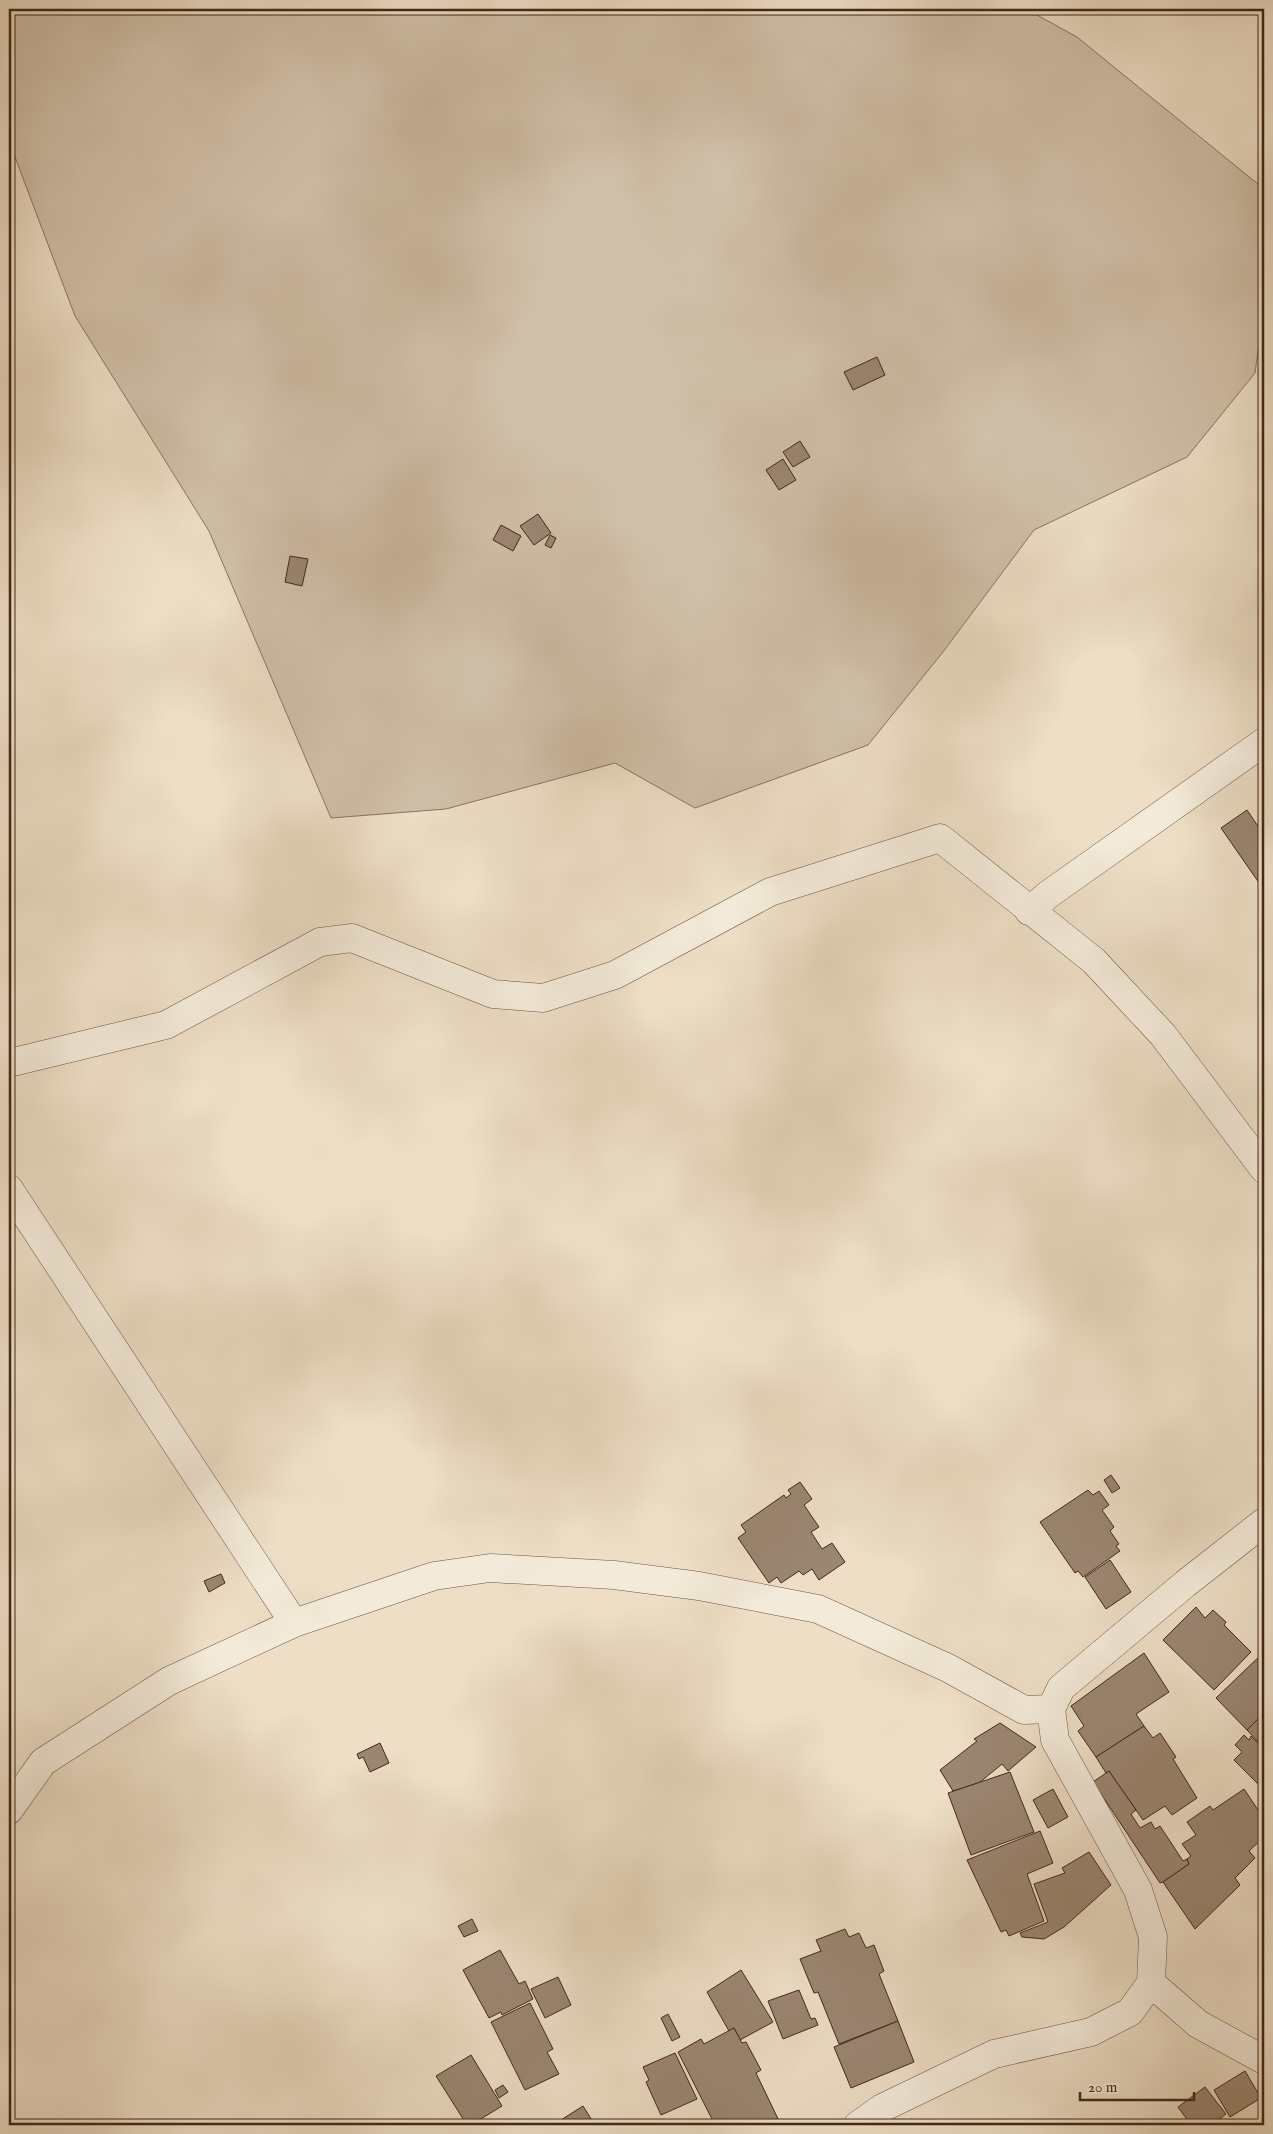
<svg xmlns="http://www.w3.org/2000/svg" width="1273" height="2134" viewBox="0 0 1273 2134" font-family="'IM FELL English',serif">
	<rect width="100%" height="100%" fill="#eddec5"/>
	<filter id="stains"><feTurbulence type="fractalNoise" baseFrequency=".004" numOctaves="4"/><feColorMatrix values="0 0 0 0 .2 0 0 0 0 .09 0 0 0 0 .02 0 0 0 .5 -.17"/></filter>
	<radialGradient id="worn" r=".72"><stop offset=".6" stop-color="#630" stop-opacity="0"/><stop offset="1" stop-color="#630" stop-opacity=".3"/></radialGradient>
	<polygon fill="#d0bfa8" stroke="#8a7360" points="14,9 1026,9 1077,37 1264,189 1264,307 1255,373 1187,457 1034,530 943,652 868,745 695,808 615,763 446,809 331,818 209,531 75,316 9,141 9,19"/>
	<g fill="#9b8672" stroke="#432719">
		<polygon points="877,357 885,375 853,390 844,372"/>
		<polygon points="800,441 810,457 793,467 783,452"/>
		<polygon points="783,459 796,480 779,490 766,470"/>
		<polygon points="538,514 551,533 534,545 520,526"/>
		<polygon points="501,525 521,536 513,551 493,540"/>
		<polygon points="550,535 556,538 551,548 545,545"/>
		<polygon points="290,556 308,559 302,586 285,582"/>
		<polygon points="1247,810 1264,835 1264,890 1221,828"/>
		<polygon points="1111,1475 1120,1488 1112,1493 1104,1480"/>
		<polygon points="800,1482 812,1499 804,1505 819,1527 811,1532 822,1549 832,1543 845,1562 819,1580 812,1569 803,1575 799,1571 781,1583 777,1577 769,1583 738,1538 746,1532 741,1525 784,1495 786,1498 791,1494 788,1490"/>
		<polygon points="1088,1490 1093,1495 1099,1491 1109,1505 1102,1510 1114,1527 1110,1531 1119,1544 1116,1546 1120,1551 1083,1577 1078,1571 1075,1573 1040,1522"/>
		<polygon points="1110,1560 1131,1592 1106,1609 1085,1577"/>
		<polygon points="221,1574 225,1583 209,1592 204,1581"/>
		<polygon points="1196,1607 1205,1618 1213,1610 1226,1622 1224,1625 1251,1652 1214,1690 1163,1640"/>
		<polygon points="1264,1652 1264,1713 1247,1730 1216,1698"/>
		<polygon points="1144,1653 1169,1692 1136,1714 1144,1726 1096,1757 1078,1731 1084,1726 1071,1706"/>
		<polygon points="1264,1713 1264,1748 1247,1730"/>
		<polygon points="1000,1723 1036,1747 1008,1771 1002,1764 979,1783 953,1791 940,1770 977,1741 974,1739"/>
		<polygon points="1144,1726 1153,1738 1160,1733 1176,1757 1173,1759 1197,1798 1172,1815 1165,1806 1143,1820 1109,1771 1106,1773 1096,1757"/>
		<polygon points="1244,1735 1249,1740 1251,1736 1264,1749 1264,1790 1234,1760 1242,1752 1235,1745"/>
		<polygon points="380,1743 389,1763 370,1772 363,1757 359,1759 357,1754"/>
		<polygon points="1109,1771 1136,1810 1131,1814 1140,1828 1151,1822 1155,1829 1160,1826 1183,1861 1187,1859 1189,1864 1163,1882 1160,1883 1093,1782"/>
		<polygon points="1010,1772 1034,1832 971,1855 948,1793"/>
		<polygon points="1053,1789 1068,1817 1048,1828 1033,1800"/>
		<polygon points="1244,1789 1264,1819 1264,1837 1249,1851 1255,1858 1235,1878 1240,1885 1195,1929 1163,1882 1189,1864 1187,1859 1191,1856 1182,1844 1196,1835 1187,1822 1210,1806 1213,1810"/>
		<polygon points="1040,1831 1053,1863 1027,1874 1044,1921 1009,1936 1006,1930 1001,1932 967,1860"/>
		<polygon points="1089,1852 1111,1885 1064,1927 1044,1939 1022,1937 1020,1933 1048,1922 1034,1884 1065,1873 1062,1868"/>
		<polygon points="472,1919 478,1931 464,1937 458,1926"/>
		<polygon points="845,1929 849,1937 859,1933 866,1948 874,1945 884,1971 879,1974 898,2021 839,2044 818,1992 814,1993 800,1959 821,1951 816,1940"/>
		<polygon points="500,1950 519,1984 525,1981 533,1999 502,2015 501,2012 489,2018 463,1970"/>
		<polygon points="741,1970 773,2022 740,2040 734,2028 729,2031 707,1992"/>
		<polygon points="558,1977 571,2005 545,2018 531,1989"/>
		<polygon points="799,1990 811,2019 815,2018 818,2025 783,2039 768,2001"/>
		<polygon points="530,2003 553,2049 547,2052 559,2074 525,2090 491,2022"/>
		<polygon points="668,2014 680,2037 672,2041 661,2018"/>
		<polygon points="898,2021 914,2062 851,2088 834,2047"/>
		<polygon points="734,2028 742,2043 746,2042 761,2070 756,2073 781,2125 715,2125 678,2052 701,2039 704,2044"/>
		<polygon points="675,2053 697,2099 661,2115 646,2082 649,2080 643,2067"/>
		<polygon points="471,2055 502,2106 471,2125 467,2125 436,2076"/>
		<polygon points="1245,2071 1261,2098 1230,2117 1214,2090"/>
		<polygon points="503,2085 508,2092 499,2098 495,2090"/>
		<polygon points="1205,2087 1226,2114 1212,2125 1191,2125 1178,2107"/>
		<polygon points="583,2106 595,2125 553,2125"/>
	</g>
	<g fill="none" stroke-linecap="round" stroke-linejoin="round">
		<defs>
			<g id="street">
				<polyline points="1029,911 1049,894 1264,742"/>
				<polyline points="9,1063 166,1025 320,942 352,938 493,994 543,998 615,975 770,892 940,838 1094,961 1163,1035 1264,1169"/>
				<polyline points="9,1189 294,1623"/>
				<polyline points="9,1810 43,1762 169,1681 294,1623 434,1576 490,1568 614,1575 699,1586 818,1609 948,1668 1024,1710 1051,1709"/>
				<polyline points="1151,1983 1198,2024 1264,2060"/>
				<polyline points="858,2125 882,2108 994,2054 1091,2032 1130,2012 1151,1983 1153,1937 1138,1890 1055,1740 1051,1709 1061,1688 1185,1584 1264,1522"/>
			</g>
		</defs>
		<use href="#street" stroke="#6e5544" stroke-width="29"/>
		<use href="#street" stroke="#f3ead9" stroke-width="28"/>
	</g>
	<rect width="1273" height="2134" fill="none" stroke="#eddec5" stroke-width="30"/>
	<rect x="10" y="10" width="1253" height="2114" fill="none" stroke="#432719" stroke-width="2.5"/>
	<rect x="15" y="15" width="1243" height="2104" fill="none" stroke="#432719"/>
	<path d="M1080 2092v8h114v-8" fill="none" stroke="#432719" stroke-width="2.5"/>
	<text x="1088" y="2092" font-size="15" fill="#432719" stroke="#f3ead9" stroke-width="4" paint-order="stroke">20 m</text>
	<rect width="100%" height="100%" filter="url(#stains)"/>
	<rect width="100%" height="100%" fill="url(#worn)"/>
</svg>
